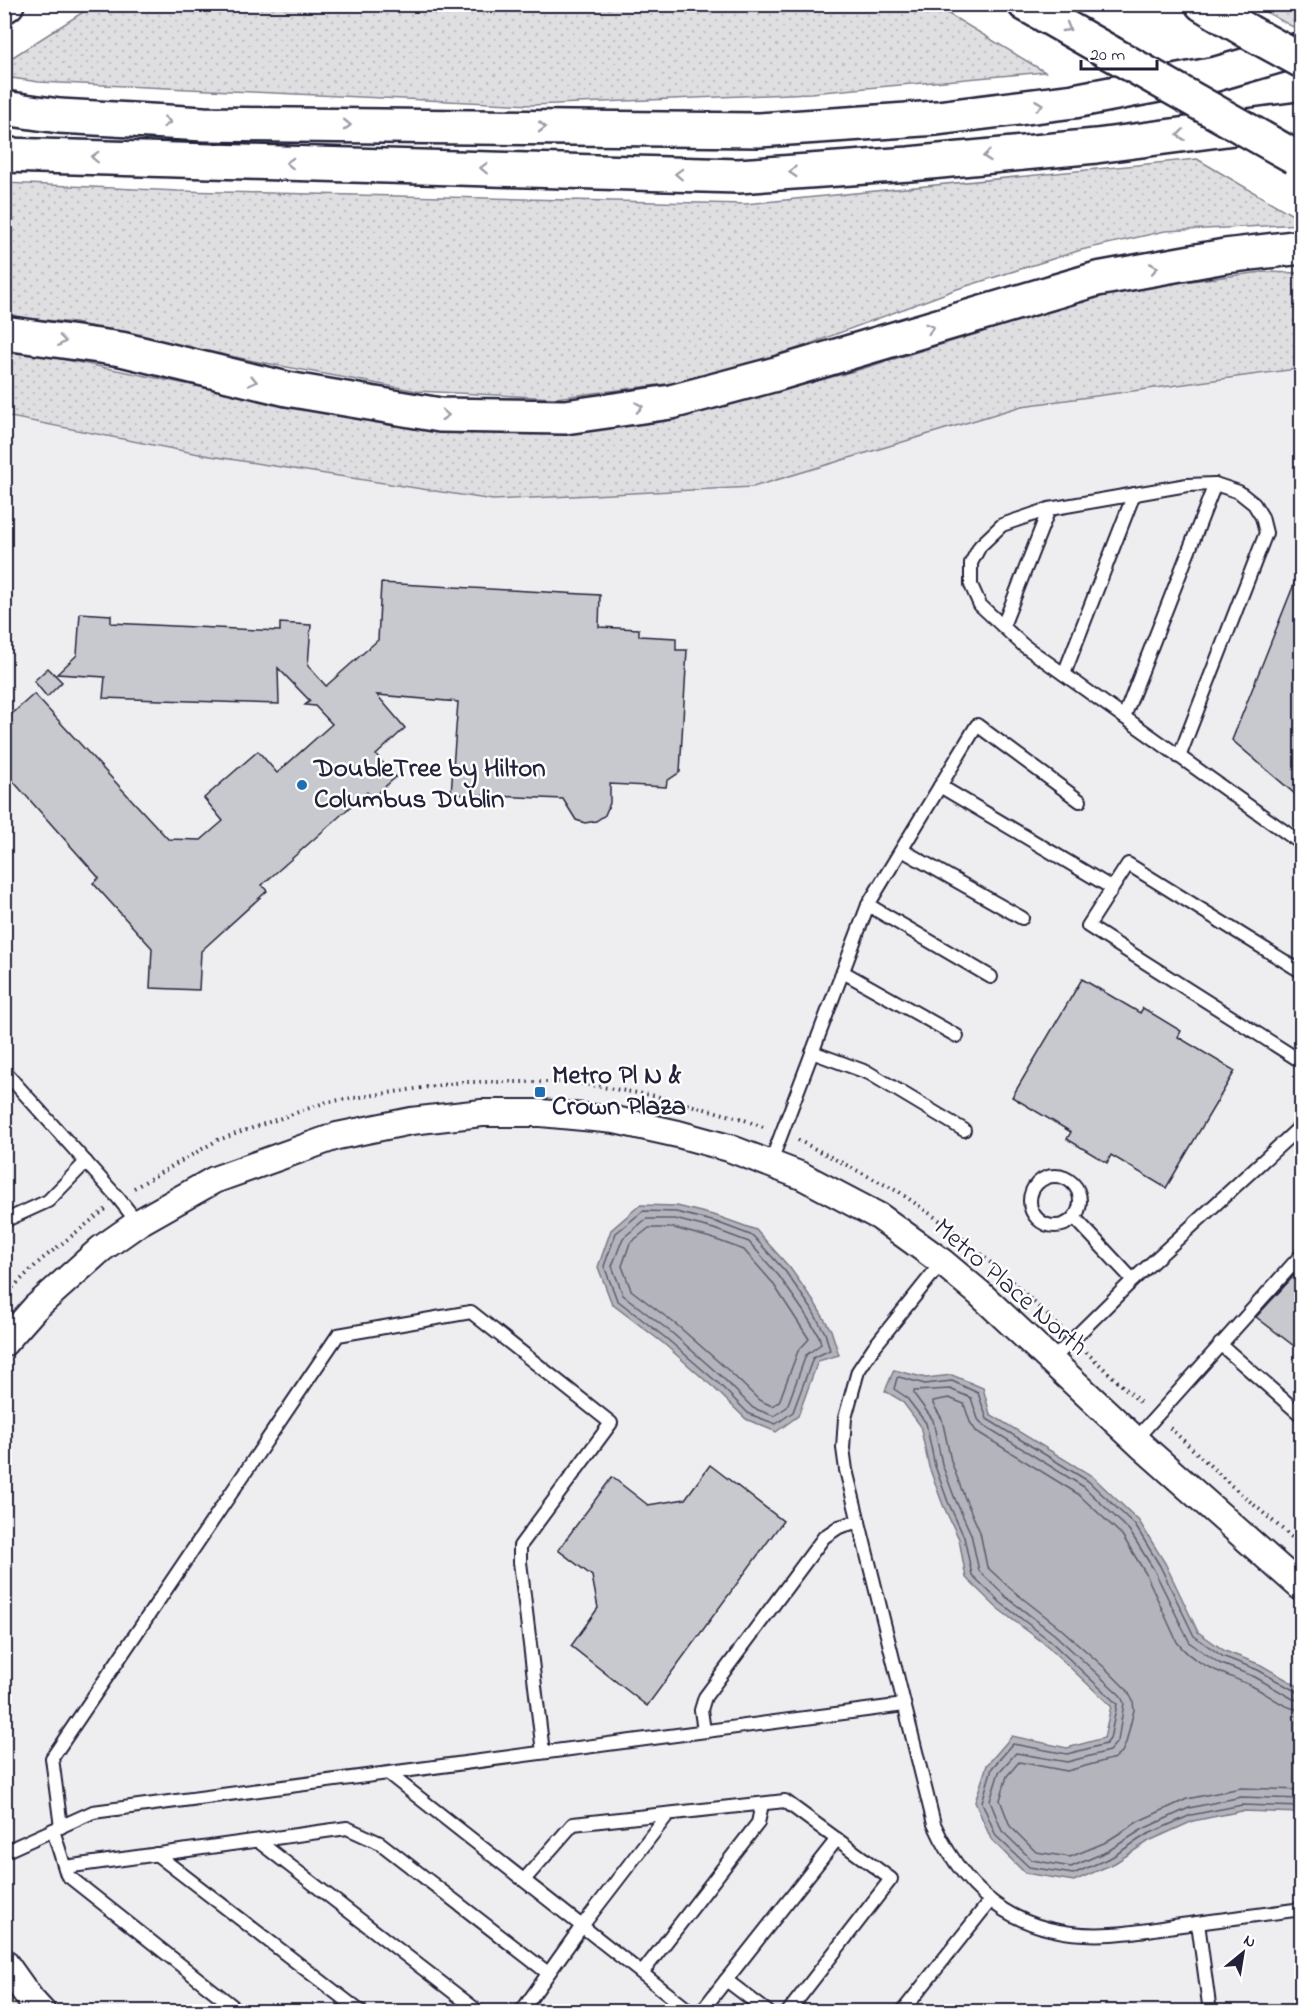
<svg xmlns="http://www.w3.org/2000/svg" width="1306" height="2016" viewBox="0 0 1306 2016" font-family="'Indie Flower',sans-serif">
	<defs>
		<pattern id="grass-dots" width="8" height="8" patternUnits="userSpaceOnUse" patternTransform="scale(1.5)"><rect width="8" height="8" fill="#dfdfe2"/><path d="M2 2h.1M6 6h.1" fill="none" stroke="#bfbfc3" stroke-width="1.8" stroke-linecap="round"/></pattern>
	</defs>
	<rect width="100%" height="100%" fill="#fff"/>
	<filter id="ink" filterUnits="userSpaceOnUse"><feTurbulence type="fractalNoise" baseFrequency=".0167" numOctaves="2"/><feDisplacementMap in="SourceGraphic" scale="12" xChannelSelector="R" yChannelSelector="G"/><feConvolveMatrix kernelMatrix="1 2 1 2 8 2 1 2 1" color-interpolation-filters="sRGB"/></filter>
	<g filter="url(#ink)">
		<polygon fill="#eeeef1" points="1296,369 1301,371 1301,2011 5,2011 4,416 204,455 493,500 753,487 1022,406"/>
		<g fill="url(#grass-dots)" stroke="#80808e" stroke-width="1.5">
			<polygon points="932,4 1045,72 811,93 532,105 39,82 5,77 5,62 94,5"/>
			<polygon points="1253,5 1301,5 1301,24 1293,27"/>
			<polygon points="1197,159 1301,220 1301,224 1165,231 1081,250 957,289 721,377 555,398 417,391 254,361 75,323 5,316 5,183 178,191 745,204"/>
			<polygon points="1262,272 1301,273 1301,371 1296,369 1022,406 753,487 493,500 204,455 5,416 4,352 47,356 394,426 535,430 695,414 858,370 1120,290"/>
		</g>
		<g fill="#b4b4bc" stroke="#7a7a88" stroke-width="1.5">
			<polygon points="640,1205 677,1206 717,1216 756,1230 790,1268 816,1305 831,1330 839,1355 818,1361 798,1416 776,1432 746,1419 714,1388 663,1343 612,1304 598,1267 611,1230"/>
			<polygon points="894,1370 926,1378 952,1375 983,1388 990,1414 1092,1476 1139,1521 1165,1563 1198,1632 1225,1651 1261,1665 1301,1688 1301,1813 1242,1811 1193,1821 1149,1841 1115,1863 1074,1881 1025,1873 991,1839 975,1802 987,1765 1012,1736 1067,1748 1104,1738 1111,1706 1045,1644 997,1608 966,1578 959,1539 943,1505 929,1467 920,1425 902,1401 885,1391"/>
		</g>
		<g fill="none" stroke-linecap="round" stroke-linejoin="round">
			<g stroke="#5c5c6f" stroke-width="1.5">
				<polygon points="643,1211 676,1212 716,1222 753,1236 785,1271 811,1308 825,1333 830,1350 813,1358 793,1412 776,1424 749,1414 718,1383 667,1339 617,1300 604,1266 616,1233"/>
				<polygon points="646,1219 675,1219 714,1229 749,1242 779,1276 804,1312 819,1336 821,1344 806,1355 787,1407 774,1416 753,1408 723,1378 672,1333 623,1295 612,1266 623,1238"/>
				<polygon points="649,1228 674,1228 711,1238 744,1250 772,1282 809,1339 798,1351 779,1402 772,1406 759,1400 729,1371 678,1326 631,1290 622,1266 630,1243"/>
				<polyline points="1302,1693 1297,1692 1258,1670 1222,1656 1194,1636 1160,1566 1135,1525 1088,1481 987,1419 978,1393 952,1381 925,1384 899,1377 897,1378 894,1389 906,1397 926,1423 935,1466 948,1502 964,1537 972,1575 1001,1603 1049,1640 1117,1704 1110,1739 1106,1744 1067,1754 1013,1744 992,1768 982,1802 996,1836 1029,1867 1073,1874 1112,1857 1146,1835 1191,1815 1242,1805 1302,1807"/>
				<polyline points="1302,1701 1293,1699 1255,1677 1219,1663 1190,1643 1154,1570 1129,1530 1084,1487 982,1424 978,1419 971,1398 950,1389 914,1391 914,1394 933,1420 942,1464 955,1499 971,1534 979,1571 1006,1597 1054,1634 1120,1695 1124,1703 1118,1741 1109,1751 1067,1762 1016,1753 999,1772 990,1801 1002,1831 1032,1860 1071,1867 1108,1851 1143,1829 1189,1808 1241,1797 1302,1799"/>
				<path d="M1302,1710C1283,1709 1267,1693 1250,1685C1226,1674 1193,1665 1177,1642L1146,1574L1122,1535L1078,1494L976,1431L970,1422L964,1404L949,1398L933,1401V1404L942,1419L951,1461L964,1496L980,1532L987,1567L1012,1590L1059,1627L1104,1667L1127,1690L1133,1701L1134,1710L1126,1743L1122,1752L1115,1758L1067,1771L1019,1762L1007,1776L1000,1800L1010,1826L1036,1852L1070,1857L1104,1843L1139,1821L1187,1799L1241,1788L1302,1790"/>
			</g>
		</g>
		<g fill="#c8c8cf" stroke="#22223b" stroke-width="1.5">
			<polygon points="1300,569 1302,569 1302,800 1232,740"/>
			<polygon points="381,583 600,595 599,627 639,629 639,636 676,638 676,650 687,650 680,772 667,781 666,787 610,784 610,803 605,815 596,821 585,823 576,820 563,799 451,794 458,702 377,695 405,728 376,755 396,777 372,798 367,792 262,885 267,891 201,951 199,990 150,988 152,948 93,883 99,878 4,771 4,721 34,694 168,839 201,840 223,821 204,798 258,751 277,773 332,724 315,706 305,705 310,701 278,668 279,704 103,698 105,677 57,674 77,655 80,613 111,615 111,623 280,631 280,623 311,625 308,666 326,686 378,640"/>
			<polygon points="48,668 62,682 47,697 34,681"/>
			<polygon points="1082,979 1140,1013 1143,1008 1181,1031 1178,1037 1235,1071 1166,1188 1111,1155 1107,1163 1067,1139 1071,1132 1012,1097"/>
			<polygon points="1302,1267 1302,1352 1256,1317"/>
			<polygon points="710,1465 783,1521 647,1706 571,1646 598,1608 592,1576 558,1550 612,1477 648,1505 685,1499"/>
		</g>
		<g fill="none" stroke-linecap="round" stroke-linejoin="round">
			<defs>
				<g id="service">
					<polyline points="1003,626 1049,509"/>
					<polyline points="1064,674 1134,494"/>
					<polyline points="1124,717 1215,484"/>
					<polyline points="1179,757 1266,533 1262,517 1254,504 1239,492 1215,484 1187,485 1049,509 1002,525 980,546 971,563 971,585 980,605 1023,645 1302,844"/>
					<polyline points="940,786 1112,888"/>
					<polyline points="902,850 1022,918"/>
					<polyline points="868,905 991,977"/>
					<polyline points="843,972 957,1036"/>
					<polyline points="1302,972 1128,864 1088,926 1302,1062"/>
					<polyline points="812,1052 869,1073 964,1130"/>
					<polyline points="4,1071 119,1199 138,1223"/>
					<polyline points="770,1164 868,905 977,725 1080,801"/>
					<circle cx="1055" cy="1201" r="25"/>
					<polyline points="1074,1217 1133,1280"/>
					<polyline points="4,1221 48,1201 86,1162"/>
					<path d="M942,1262L874,1347L858,1371L845,1418L843,1448L846,1470L934,1824C969,1901 1025,1939 1111,1934C1132,1933 1153,1929 1174,1926C1217,1920 1259,1915 1302,1909"/>
					<polyline points="1220,1344 1302,1416"/>
					<polyline points="1050,1362 1133,1280 1302,1125"/>
					<polyline points="1135,1440 1302,1254"/>
					<polyline points="704,1731 701,1710 705,1697 824,1537 839,1527 859,1521"/>
					<polyline points="389,1774 691,2012"/>
					<polyline points="61,1827 52,1758 338,1335 471,1312 611,1423 520,1546 520,1562 543,1752"/>
					<polyline points="53,1830 67,1875 240,2012"/>
					<polyline points="258,1841 479,2012"/>
					<polyline points="4,1852 93,1812 904,1705"/>
					<polyline points="156,1854 361,2012"/>
					<polyline points="65,1867 347,1828 380,1843 548,1973"/>
					<polyline points="524,1880 573,1824 785,1801 891,1879 788,2012"/>
					<polyline points="1198,1923 1210,2012"/>
					<polyline points="642,1973 758,1823 762,1804"/>
					<polyline points="726,1980 837,1839"/>
					<polyline points="521,2012 582,1926 668,1814"/>
					<polyline points="701,2012 726,1980 768,2012"/>
					<polyline points="902,2012 990,1901"/>
					<polyline points="1295,2012 1302,2004"/>
				</g>
				<g id="minor">
					<polyline points="4,1343 35,1308 101,1249 138,1223 214,1180 337,1136 411,1121 482,1113 541,1113 615,1120 678,1134 729,1148 802,1176 880,1217 942,1262 979,1293 1143,1447 1302,1588"/>
					<polyline points="4,1962 31,2000 42,2012"/>
				</g>
				<g id="motorway">
					<polyline points="1025,4 1109,52"/>
					<polyline points="1202,4 1249,32"/>
					<polyline points="4,6 7,4"/>
					<polyline points="4,108 59,116 204,124 759,130 937,118 1074,101 1216,74 1302,49"/>
					<polyline points="4,155 738,176 909,164 1096,146 1302,119"/>
					<polyline points="4,333 121,349 287,389 440,415 565,417 671,402 776,374 1097,279 1225,256 1302,247"/>
				</g>
			</defs>
			<use href="#service" stroke="#22223b" stroke-width="16"/>
			<use href="#minor" stroke="#22223b" stroke-width="30"/>
			<use href="#motorway" stroke="#22223b" stroke-width="38"/>
			<g stroke="#22223b" stroke-width="4" stroke-dasharray="1.5 4.5" stroke-linecap="butt">
				<polyline points="798,1140 899,1192 949,1227 1004,1274 1061,1328"/>
				<polyline points="134,1188 218,1140 327,1102 462,1082 572,1082 656,1096 739,1118 766,1128"/>
				<polyline points="4,1296 41,1260 106,1209"/>
				<polyline points="1086,1352 1142,1404"/>
				<polyline points="1170,1428 1232,1486 1302,1546"/>
			</g>
			<use href="#service" stroke="#fff" stroke-width="12"/>
			<use href="#minor" stroke="#fff" stroke-width="26"/>
			<use href="#motorway" stroke="#fff" stroke-width="33"/>
			<defs>
				<g id="motorway-bridge">
					<polyline points="1249,32 1302,61"/>
					<polyline points="1109,52 1295,157"/>
				</g>
			</defs>
			<use href="#motorway-bridge" stroke="#22223b" stroke-width="38" stroke-linecap="butt"/>
			<use href="#motorway-bridge" stroke="#fff" stroke-width="33"/>
		</g>
		<defs><path id="oneway-chevron" d="M-2-3.5L2.5 0L-2 3.5" fill="none" stroke-width="1.6" stroke-linecap="round" stroke-linejoin="round" transform="scale(1.5)"/></defs>
		<g stroke="#9c9ca7">
			<use href="#oneway-chevron" transform="translate(1067 28) rotate(30)"/>
			<use href="#oneway-chevron" transform="translate(1039 105) rotate(-7)"/>
			<use href="#oneway-chevron" transform="translate(167 122) rotate(3)"/>
			<use href="#oneway-chevron" transform="translate(347 125) rotate(1)"/>
			<use href="#oneway-chevron" transform="translate(542 127) rotate(1)"/>
			<use href="#oneway-chevron" transform="translate(1181 135) rotate(173)"/>
			<use href="#oneway-chevron" transform="translate(987 156) rotate(174)"/>
			<use href="#oneway-chevron" transform="translate(95 157) rotate(-178)"/>
			<use href="#oneway-chevron" transform="translate(290 163) rotate(-178)"/>
			<use href="#oneway-chevron" transform="translate(484 168) rotate(-178)"/>
			<use href="#oneway-chevron" transform="translate(793 172) rotate(176)"/>
			<use href="#oneway-chevron" transform="translate(679 174) rotate(-178)"/>
			<use href="#oneway-chevron" transform="translate(1154 268) rotate(-10)"/>
			<use href="#oneway-chevron" transform="translate(930 328) rotate(-17)"/>
			<use href="#oneway-chevron" transform="translate(62 341) rotate(8)"/>
			<use href="#oneway-chevron" transform="translate(253 381) rotate(13)"/>
			<use href="#oneway-chevron" transform="translate(639 407) rotate(-8)"/>
			<use href="#oneway-chevron" transform="translate(445 415) rotate(3)"/>
		</g>
	</g>
	<g fill="#1f6fb2" stroke="#fff" stroke-width="2">
		<circle cx="302" cy="785" r="6"/>
		<rect x="534" y="1086" width="12" height="12" rx="3"/>
	</g>
	<g text-anchor="middle" dominant-baseline="central" stroke-width="5" stroke-linejoin="round" paint-order="stroke">
		<g font-size="27" font-weight="bold" fill="#22223b" stroke="#fff" text-anchor="start">
			<text x="314" y="769">DoubleTree by Hilton<tspan x="314" dy="31">Columbus Dublin</tspan></text>
			<text x="552" y="1076">Metro Pl N &amp;<tspan x="552" dy="31">Crown Plaza</tspan></text>
		</g>
		<g font-size="27" fill="#22223b" stroke="#fff">
			<text transform="translate(1010 1288) rotate(41)">Metro Place North</text>
		</g>
	</g>
	<rect width="1306" height="2016" fill="none" stroke="#fff" stroke-width="24"/>
	<rect x="12" y="12" width="1282" height="1992" fill="none" stroke="#22223b" stroke-width="2" filter="url(#ink)"/>
	<g transform="translate(1243 1953) rotate(30)" stroke="#ffffff" stroke-width="4.5" paint-order="stroke">
	<path d="M0-4.5L10 22L0 15L-10 22Z" fill="#22223b"/>
	<text y="-9" font-size="16" font-weight="bold" text-anchor="middle" fill="#22223b">N</text>
	</g>
	<path d="M1081 60v9h76v-9" fill="none" stroke="#22223b" stroke-width="3"/>
	<text x="1090" y="60" font-size="18" fill="#22223b" stroke="#ffffff" stroke-width="4.5" paint-order="stroke">20 m</text>
</svg>
